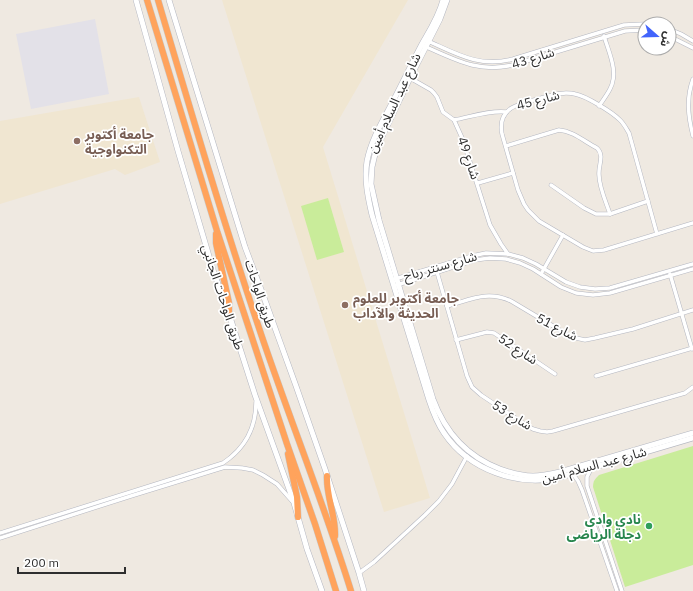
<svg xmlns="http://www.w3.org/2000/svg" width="693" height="591" viewBox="0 0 693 591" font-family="'IBM Plex Sans','Noto Sans Arabic',sans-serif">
	<rect width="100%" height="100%" fill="#efe9e1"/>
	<polygon fill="#e3e1e8" points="95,19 109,94 31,109 16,34"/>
	<g fill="#f0e6d1">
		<polygon points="222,0 408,0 323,147 430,498 384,512"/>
		<polygon points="139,97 160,162 125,175 115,169 0,204 0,121"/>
	</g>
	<g fill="#c9ec9a">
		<polygon points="328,198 344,252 317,260 301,206"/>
		<path d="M693,446V565L625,587L593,487C593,481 595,479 599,475Z"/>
	</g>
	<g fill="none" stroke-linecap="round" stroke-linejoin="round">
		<defs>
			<g id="street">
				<polyline points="669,29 681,34 693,41"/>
				<polyline points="669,36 693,48"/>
				<path d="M428,41C457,54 480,68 513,59L624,25L645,24"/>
				<path d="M424,46C456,60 478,73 513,65L625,31L645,30"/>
				<polyline points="410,78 431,90 434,93 437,97 443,112 454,120 463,140 490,225 501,244 508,254"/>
				<path d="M693,79C686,98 688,116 693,136"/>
				<path d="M599,106C603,100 607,95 610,89C619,72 609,53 604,36"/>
				<path d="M454,120C470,117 490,110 506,112"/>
				<path d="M506,146L559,130C573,131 585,142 597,148C605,156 598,165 599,175C599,187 606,202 610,214"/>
				<polyline points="478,183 513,173"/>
				<polyline points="551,185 584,208 596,214 610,214 648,201"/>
				<path d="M657,234L629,133C626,128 624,124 620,120C612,112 586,96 575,94C572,93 569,93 566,93C557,93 516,104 510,109C502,115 500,124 502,134L518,190L524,204L528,210L539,221L583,247L593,251L604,250L693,223"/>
				<polyline points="437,272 467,376 472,387 481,395 526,425 533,429 540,431 547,432 553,431 685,393 693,387"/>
				<polyline points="541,274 563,235"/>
				<polyline points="670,274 692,349"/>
				<polyline points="395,279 472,256 486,253 508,254 523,258 536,264 566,282 580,287 595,289 610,288 693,264"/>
				<polyline points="397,285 475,260 490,258 506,259 520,263 533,269 561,287 576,293 593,295 610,293 693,269"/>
				<path d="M447,306C470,300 487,290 511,301L568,335L576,338L585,340L595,338L633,329L693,310"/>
				<polyline points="456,340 487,332 494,333 555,374"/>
				<polyline points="596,376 693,348"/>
				<polyline points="591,469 587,477 587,486 622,591"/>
				<polyline points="573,474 578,481 582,490 617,591"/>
				<path d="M0,533L223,463C244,449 256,428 256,402"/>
				<polyline points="0,538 131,496 225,467 242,468 253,470 263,475 277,484 292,501"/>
				<polyline points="359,573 374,562 425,515 439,501 452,484 467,456"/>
			</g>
			<g id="secondary">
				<polyline points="136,0 150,50 178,151 214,273 229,314 255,395 294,503 307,549 322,591"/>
				<polyline points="169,0 245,247 262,292 296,386 325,469 359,573 364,591"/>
				<path d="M443,0C439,16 430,30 422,44C411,65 401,86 390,107C381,124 371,141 367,161C364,179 368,198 372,215L429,400C433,412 437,423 444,433C469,470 519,488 561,477L693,438"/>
				<path d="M447,0L440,19L410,78L379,143L376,150L372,167L371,184L379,220L433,399C445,432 466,456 500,469C511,473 522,476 533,476C542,476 551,474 560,472L693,433"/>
			</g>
			<g id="highway">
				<polyline points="147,0 217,231 287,444 315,524 336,591"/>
				<path d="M158,0C191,112 224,224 261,334C290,420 324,504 351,591"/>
				<polyline points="216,234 216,243 229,303 229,314"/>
				<polyline points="288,454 297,497 298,517"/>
				<path d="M327,476C326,496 336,516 335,536"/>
			</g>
		</defs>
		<use href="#street" stroke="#b4b7c1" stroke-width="4.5"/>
		<use href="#secondary" stroke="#b4b7c1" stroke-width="6"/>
		<use href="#highway" stroke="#c9c9c9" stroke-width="7"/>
		<use href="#street" stroke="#fff" stroke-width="3.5"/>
		<use href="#secondary" stroke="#fff" stroke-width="5"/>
		<use href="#highway" stroke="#ffa35c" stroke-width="6"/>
	</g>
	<g fill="#8d6e63" stroke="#fff" stroke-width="1.5">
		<circle cx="77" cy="141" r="4"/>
		<circle cx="345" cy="305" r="4"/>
	</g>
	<circle fill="#2e9e5b" stroke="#fff" stroke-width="1.5" cx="649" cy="526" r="4"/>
	<g text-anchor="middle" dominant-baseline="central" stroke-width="3.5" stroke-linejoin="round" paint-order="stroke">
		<g font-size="13" fill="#2e2e2e" stroke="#fff">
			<text transform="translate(533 58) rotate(-17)">شارع 43</text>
			<text transform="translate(538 100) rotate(-15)">شارع 45</text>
			<text transform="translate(394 103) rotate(-65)">شارع عبد السلام أمين</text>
			<text transform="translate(469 158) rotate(71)">شارع 49</text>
			<text transform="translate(440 266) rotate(-16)">شارع سنتر رباح</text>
			<text transform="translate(260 294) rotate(72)">طريق الواحات</text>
			<text transform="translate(223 297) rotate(72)">طريق الواحات الجانبي</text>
			<text transform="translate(557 327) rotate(27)">شارع 51</text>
			<text transform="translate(518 349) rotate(34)">شارع 52</text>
			<text transform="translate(512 415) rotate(32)">شارع 53</text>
			<text transform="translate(594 465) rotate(-15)">شارع عبد السلام أمين</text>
		</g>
		<g font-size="13" font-weight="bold" fill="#785e54" stroke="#fff" text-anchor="start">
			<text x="85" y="134">جامعة أكتوبر<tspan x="85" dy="15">التكنواوجية</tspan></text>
			<text x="353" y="298">جامعة أكتوبر للعلوم<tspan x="353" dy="15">الحديثة والآداب</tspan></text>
		</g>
		<g font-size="13" font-weight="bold" fill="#27864d" stroke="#fff" text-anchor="end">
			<text x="641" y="519">نادي وادى<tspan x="641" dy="15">دجلة الرياضى</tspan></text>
		</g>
	</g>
	<g transform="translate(657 36) rotate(110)"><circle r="19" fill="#ffffff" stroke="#ababab"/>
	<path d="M0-3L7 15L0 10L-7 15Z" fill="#4264fb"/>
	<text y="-6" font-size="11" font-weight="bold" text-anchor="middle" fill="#2e2e2e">ش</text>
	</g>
	<path d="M18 567v6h107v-6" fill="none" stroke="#2e2e2e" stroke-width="2"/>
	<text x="24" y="567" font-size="12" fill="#2e2e2e" stroke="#ffffff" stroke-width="3" paint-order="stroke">200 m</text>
</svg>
